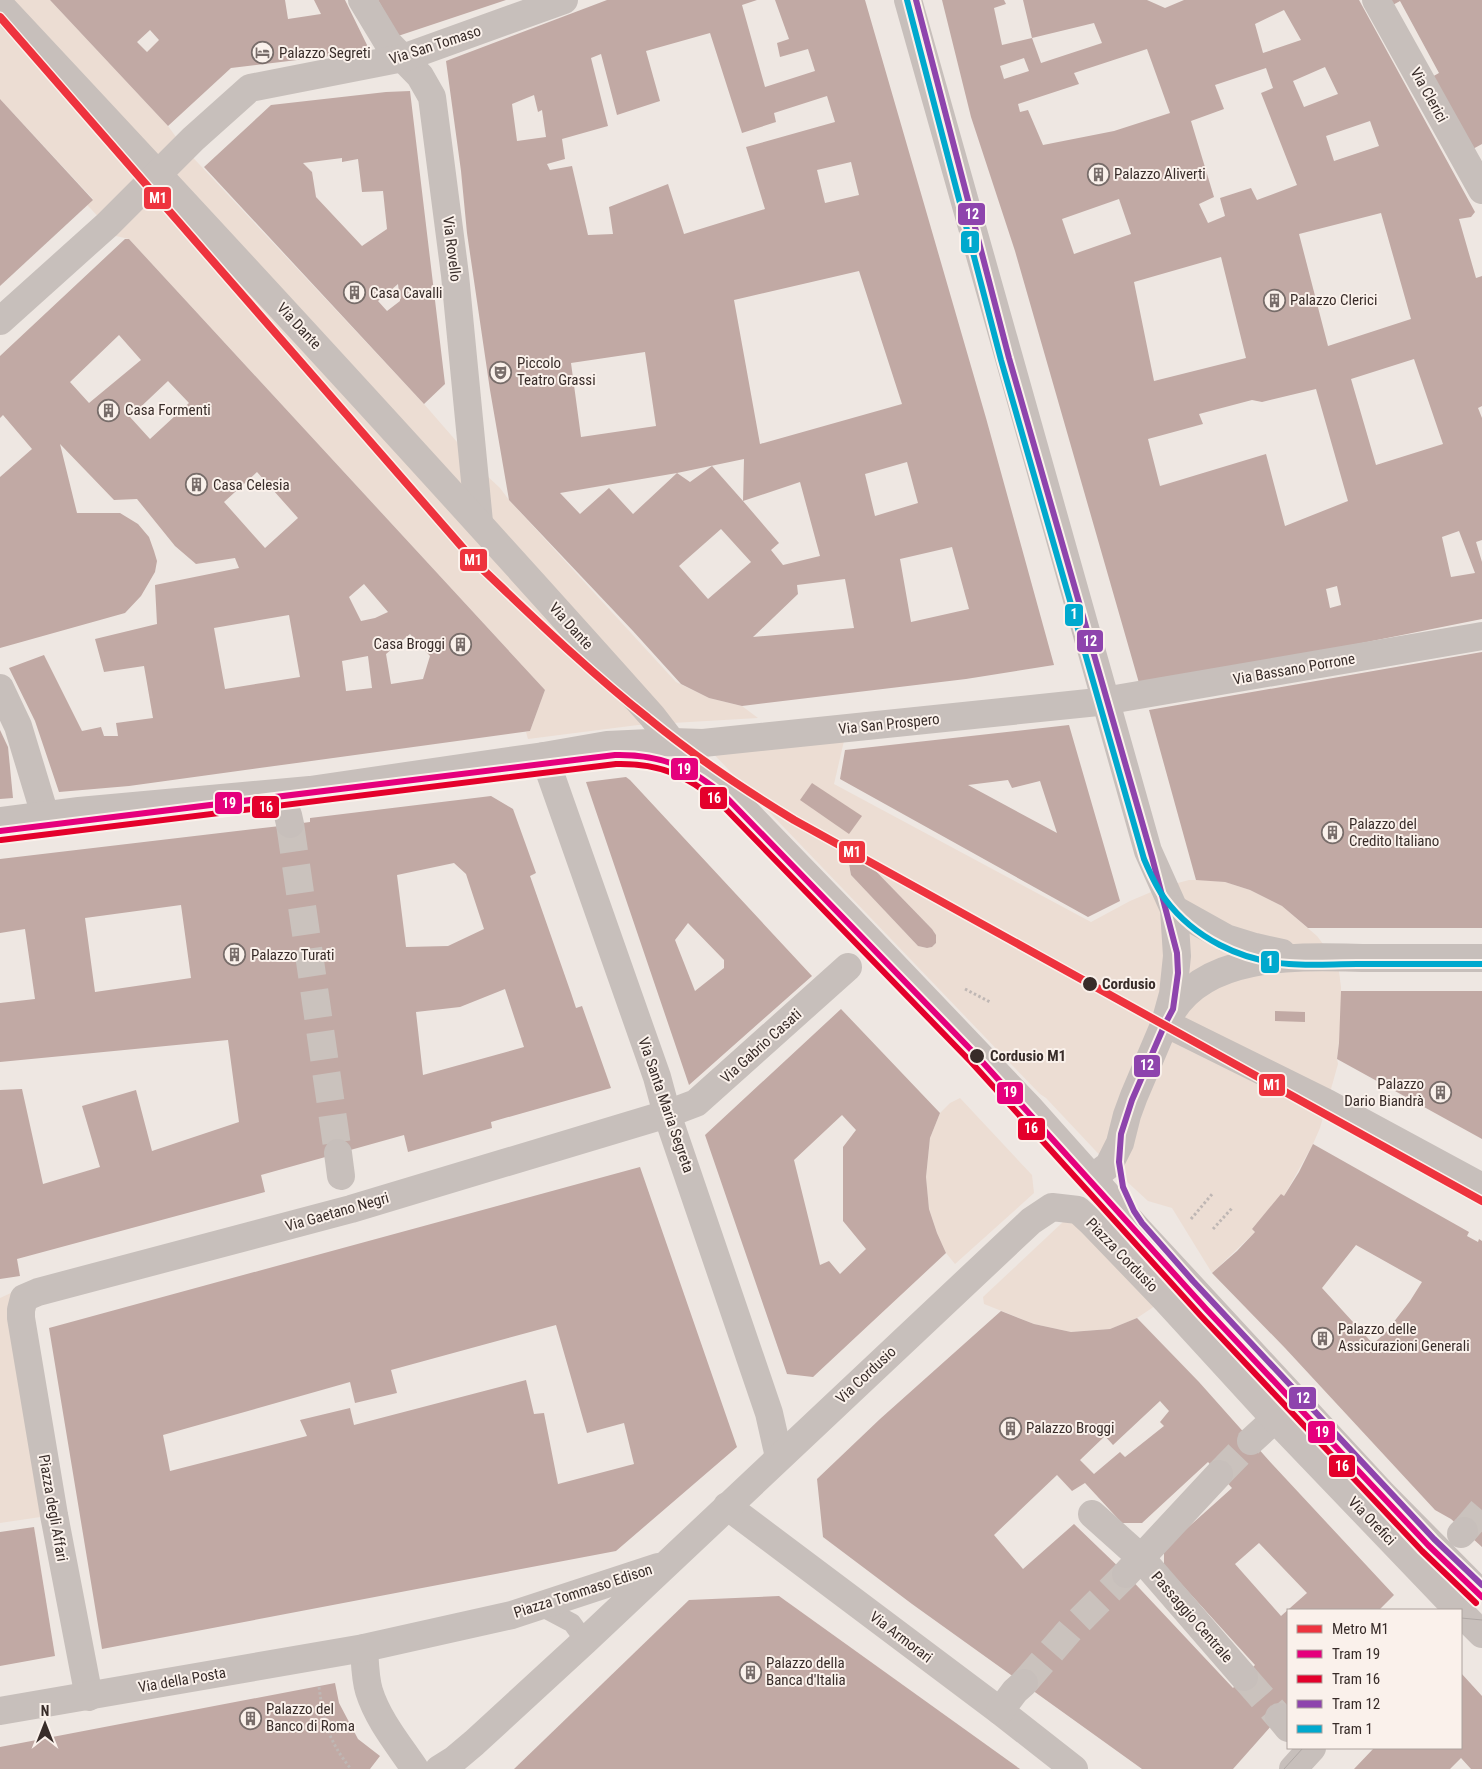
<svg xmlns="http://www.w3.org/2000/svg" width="1482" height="1769" viewBox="0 0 1482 1769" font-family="'Roboto Condensed',sans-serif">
	<rect width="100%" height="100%" fill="#eee7e2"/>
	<g fill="#ecddd3" fill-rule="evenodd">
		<polygon points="0,0 50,0 168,126 184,148 424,404 484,473 500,488 509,500 676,682 709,698 742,706 758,718 638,725 528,739 526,732 530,731 545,690 129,239 116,236 91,209 87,205 93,199 0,99"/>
		<path d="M847,728L834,784L1091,922L1130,901L1163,887L1189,880H1204L1225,882L1250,890L1282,906L1317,936L1338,964L1341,987V1009L1339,1043L1337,1059L1338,1064L1320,1128L1313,1144L1284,1196L1269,1209L1252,1229L1255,1232L1212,1273L1172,1208L1148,1201L1109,1165L1046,1098L1040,1094L1007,1060L703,743ZM853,860H860L867,862L932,929L936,935V943L932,947L927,948L918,946L851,875L849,864Z"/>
		<polygon points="960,1098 1032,1175 1034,1193 955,1264 946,1253 937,1233 929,1209 926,1177 930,1138 940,1113 950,1103"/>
		<polygon points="1064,1221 1078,1223 1155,1306 1137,1318 1110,1329 1071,1332 1034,1324 984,1304 983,1297"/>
		<polygon points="13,1292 54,1515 0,1523 0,1298"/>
	</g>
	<g fill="#c1a9a4" fill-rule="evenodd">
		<path d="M50,0H285L288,19L321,14L314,0H345L367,45L363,52L231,68L168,126ZM150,30L159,40L147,52L137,42Z"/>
		<polygon points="378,0 506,0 398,36"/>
		<path d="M607,0H757L742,5L765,87L815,71L808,49L780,57L777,43L789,39L775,0H865L986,418L1054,665L966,679L742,706L709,698L681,684L633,631L509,500L490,390L467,233L461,171L446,61ZM710,33L742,133L776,122L774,113L827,96L835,122L746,147L765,209L684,234L668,184L609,207L613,234L588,235L572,166L550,170L547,164L565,159L562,139L608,126L591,58L601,54L617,115L660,101L646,51ZM534,95L538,112L542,110L546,137L517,141L512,104ZM851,162L859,195L825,203L817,170ZM859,271L902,404L760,444L734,300ZM645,352L656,426L581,437L571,363ZM744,459L743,501L712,466L690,482L677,473ZM907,462L918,503L875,516L865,474ZM677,473L633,514L609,488L580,514L560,493ZM800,482L820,556L783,565L771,550L779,543L743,501ZM721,529L751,562L708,599L679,566ZM952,547L969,609L911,622L900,559ZM845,579L854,628L753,637L798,594L797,585Z"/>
		<path d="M942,0H1004L1006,4L994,8L1002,45L1032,38L1041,63L1102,43L1094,23L1032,38L1023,0H1147L1165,8L1184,0H1359L1475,212L1471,217L1459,219L1476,278L1482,276V406L1478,408L1482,418V540L1476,542L1482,562V619L1307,654L1139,683L1015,251L971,117ZM1284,10L1301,40L1263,53L1255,24ZM1147,49L1170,113L1114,131L1043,145L1028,110L1020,112L1018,104L1079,84L1074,73ZM1024,58L1029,71L1004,79L1000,66ZM1325,67L1338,94L1304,107L1293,81ZM1266,68L1273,88L1261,93L1297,185L1257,200L1251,188L1220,198L1225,216L1208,223L1199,204L1214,197L1191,121L1224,109L1215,85ZM1370,121L1379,146L1334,161L1326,136ZM1119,199L1131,234L1074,254L1062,219ZM1381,213L1411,319L1328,346L1299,234ZM1221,257L1246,358L1154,381L1134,282ZM1414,359L1443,444L1376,465L1351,379ZM1316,389L1348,501L1285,526L1266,454L1160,486L1148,439L1203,424L1199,414L1252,400L1262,402ZM1459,531L1475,573L1451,577L1442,537ZM1337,586L1341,605L1330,608L1326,589Z"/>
		<polygon points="1388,0 1482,0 1482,144 1471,150 1430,78 1439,73 1400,1 1391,6"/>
		<path d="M410,91L445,384L424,404L204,167L271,105L386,92ZM342,158V162L358,159L362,192L383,191L387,229L362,246L316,197L312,172L303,163ZM398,284L400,301L387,311L378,301Z"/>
		<polygon points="0,99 93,200 0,286"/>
		<path d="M125,239H129L545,690L530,731L129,786L59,792L35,721L9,668L44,655L82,731L101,727L104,736H118L116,723L153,718L144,666L104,672L95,639L157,624L155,585L239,568L235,558L196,564L175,546L137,499L114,500L60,444L77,513H120L138,524L149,537L154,551L157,561L155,572L141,596L125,613L0,648V477L32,449L3,415L0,418V356ZM119,335L141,360L89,403L70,382ZM168,381L189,403L150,439L130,417ZM257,472L298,518L265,548L224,502ZM364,584L388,612L375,618L361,621L349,597ZM289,615L300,677L225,689L214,628ZM410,634L430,656L423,679L391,684L386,654ZM368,656L372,688L346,691L342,661Z"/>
		<polygon points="1482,652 1482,928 1308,928 1282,906 1250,890 1225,882 1196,880 1149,710"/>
		<path d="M1069,725L1120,901L1088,917L840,779L845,750ZM1008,780L1012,788L1040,781L1057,833L968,785Z"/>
		<polygon points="0,730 8,747 13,798 0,799"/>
		<path d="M626,777L630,780L812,976L689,1085L586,782ZM688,923L724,960V968L695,991L675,940Z"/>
		<polygon points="812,783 862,816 849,834 800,800"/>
		<path d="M491,796L513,809L536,873L530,876L571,993L576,1008L582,1006L611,1088L491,1122L492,1128L408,1152L404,1135L261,1175L265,1192L17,1259L20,1276L0,1279V1090L22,1089L43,1184L100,1167L82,1106L136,1090L152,1151L239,1122L228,1040L0,1062V1003L35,999L25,929L0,933V859L280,826L310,822V818ZM454,863L466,874L484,929L448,946L406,947L397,875ZM181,905L191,978L95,992L85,918ZM505,989L524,1047L423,1075L416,1012L460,1007Z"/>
		<polygon points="853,860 860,860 867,862 932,929 936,935 936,943 932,947 927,948 918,946 851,875 849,864"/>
		<polygon points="1341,991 1482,991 1482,1139 1337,1059 1339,1043"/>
		<path d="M841,1009L940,1113L930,1138L926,1177L929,1209L937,1233L946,1253L813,1377L787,1374L705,1135ZM842,1115L856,1130L843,1147V1221L866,1249L840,1274L829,1261L820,1265L794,1160Z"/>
		<polygon points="1275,1011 1305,1012 1305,1022 1275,1021"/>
		<path d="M1313,1144L1469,1232L1467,1236L1478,1242L1479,1239L1482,1241V1547L1451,1519L1435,1510L1285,1348L1212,1273L1237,1251L1255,1232L1252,1229L1281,1194L1284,1196L1299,1172ZM1356,1245L1422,1282L1410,1301L1386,1332L1373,1344L1322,1288Z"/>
		<path d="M640,1167L737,1447L616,1551L102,1649L49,1328ZM556,1325L587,1433L624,1423L634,1464L558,1484L544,1413L534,1414L526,1380L354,1425L350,1408L300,1420L307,1436L170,1471L163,1435L350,1382L355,1403L397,1393L391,1370Z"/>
		<path d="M1001,1311L1034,1324L1071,1332L1110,1329L1137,1318L1199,1382L1273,1465L1394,1595L1379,1610H1288V1707L1233,1769H1142L912,1604L823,1537L817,1479L880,1419ZM1160,1401L1169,1411L1160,1422L1164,1426L1125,1457L1120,1452L1094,1474L1080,1460L1105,1436L1113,1445ZM1208,1462L1232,1488L1164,1549V1565L1255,1665L1233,1688L1126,1574L1074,1524L1023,1569L994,1535L1057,1475L1072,1491L1085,1483L1122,1523H1142ZM1259,1543L1307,1593L1281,1616L1235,1564Z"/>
		<polygon points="34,1527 55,1656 0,1666 0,1532"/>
		<polygon points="779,1596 1020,1769 514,1769 689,1600"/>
		<polygon points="1461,1673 1482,1696 1482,1769 1471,1769 1461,1758 1450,1769 1354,1769 1374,1748 1461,1748"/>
		<polygon points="335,1683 339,1703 358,1739 380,1756 370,1769 0,1769 0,1747"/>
	</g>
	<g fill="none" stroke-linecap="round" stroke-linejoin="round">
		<g stroke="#cac2bd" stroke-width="28" stroke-dasharray="28 14" stroke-linecap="butt">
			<polyline points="290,824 338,1153"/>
			<polyline points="1219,1474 1251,1441"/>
			<polyline points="1464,1531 1482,1510"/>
			<polyline points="1244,1677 1279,1717"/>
			<polyline points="1024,1683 1070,1630 1126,1574"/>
		</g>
		<g stroke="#bfb7b4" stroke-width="3" stroke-dasharray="2.5 2.5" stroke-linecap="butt">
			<polyline points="965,989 990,1002"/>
			<polyline points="1191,1219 1213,1193"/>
			<polyline points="1213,1229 1233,1207"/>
			<path d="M319,1687C324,1723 328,1740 351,1769"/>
		</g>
		<g stroke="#c7bfbb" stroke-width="19">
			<polyline points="672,742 730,789 849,912 1033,1105 1142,1227 1386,1491 1482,1588"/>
			<polyline points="1226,1366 1238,1332"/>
			<polyline points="540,1606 572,1623 585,1641"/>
		</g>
		<g stroke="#c7bfbb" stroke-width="28">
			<polyline points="362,0 388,43 420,76 432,97 455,275 479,522"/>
			<polyline points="908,0 1148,851 1174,909 1177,956 1173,994 1165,1023 1134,1096 1127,1115 1120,1143 1109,1165 1096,1175"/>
			<polyline points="1376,0 1482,190"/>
			<path d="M0,5C220,240 438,476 652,716L672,742"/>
			<polyline points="0,321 107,225 193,139 250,88 403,58 564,0"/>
			<polyline points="0,688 18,726 45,815"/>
			<polyline points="544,756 657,1077 667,1114 769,1413 779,1457"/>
			<polyline points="288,815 290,824"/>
			<polyline points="0,821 79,811 310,790 544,756 607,745 672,742 703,743 1098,702 1482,636"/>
			<polyline points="1174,909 1226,938 1255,947 1282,953"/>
			<path d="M1170,1015C1206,950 1304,957 1368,958C1406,958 1444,958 1482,958"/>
			<polyline points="1165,1023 1327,1103 1482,1187"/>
			<polyline points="338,1153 341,1176"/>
			<polyline points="1251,1441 1275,1419"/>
			<polyline points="727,1506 1000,1711 1074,1769"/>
			<polyline points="1092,1514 1140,1557 1244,1677"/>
			<polyline points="1461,1534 1464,1531"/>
			<polyline points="1126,1574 1219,1474"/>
			<polyline points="1461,1613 1482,1634"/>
			<path d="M364,1648C365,1662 365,1678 369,1691C378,1720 399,1745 415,1769"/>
			<polyline points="89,1697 54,1515 21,1318 21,1310 24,1298 38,1292 351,1209 667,1114 696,1103 848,967"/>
			<polyline points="0,1711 364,1648 512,1615 658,1567"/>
			<polyline points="1000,1711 1015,1691 1024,1683"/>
			<polyline points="1279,1717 1288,1728"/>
			<polyline points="439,1769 455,1759 474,1743 585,1641 1031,1221 1052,1207 1078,1210 1092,1223 1166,1300 1275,1419 1458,1610"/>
			<polyline points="1293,1769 1312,1748"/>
		</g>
		<g stroke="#afa8a5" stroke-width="1">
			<polyline points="1461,1618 1482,1620"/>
			<polyline points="1284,1769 1303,1748"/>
		</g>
		<defs>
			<path id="tram-1" d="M0,831L615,755C661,754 691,767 726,797L977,1056L1207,1310L1428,1545L1482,1597"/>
			<path id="tram-2" d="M1,840L616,764C659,763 687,775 720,803L971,1062L1201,1316L1422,1551L1476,1603"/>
			<polyline id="tram-3" points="916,0 1009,358 1152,857 1177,953 1178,973 1173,1009 1165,1024 1132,1100 1121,1134 1119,1162 1123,1187 1134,1211 1142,1223 1193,1281 1434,1539 1482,1585"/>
			<path id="tram-4" d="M907,0L1001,360L1144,859C1150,873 1156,887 1165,899C1194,938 1241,961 1289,964C1311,966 1334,964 1357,964C1399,964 1440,964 1482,964"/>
		</defs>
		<use href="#tram-1" stroke="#faf1eb" stroke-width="10"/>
		<use href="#tram-2" stroke="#faf1eb" stroke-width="10"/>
		<use href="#tram-3" stroke="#faf1eb" stroke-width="10"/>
		<use href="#tram-4" stroke="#faf1eb" stroke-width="10"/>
		<use href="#tram-1" stroke="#e5007d" stroke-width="6"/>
		<use href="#tram-2" stroke="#e4002b" stroke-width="6"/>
		<use href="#tram-3" stroke="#8e44ad" stroke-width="6"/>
		<use href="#tram-4" stroke="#00a9ce" stroke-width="6"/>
		<defs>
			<path id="metro-1" d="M0,17L476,563C532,616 587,670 648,718C694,756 743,789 794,820L1482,1201"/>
		</defs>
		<use href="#metro-1" stroke="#faf1eb" stroke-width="11"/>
		<use href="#metro-1" stroke="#ee333e" stroke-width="8"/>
	</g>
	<defs>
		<symbol id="hotel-ring" viewBox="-11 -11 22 22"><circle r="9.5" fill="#faf1eb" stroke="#786d6a" stroke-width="1.5"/><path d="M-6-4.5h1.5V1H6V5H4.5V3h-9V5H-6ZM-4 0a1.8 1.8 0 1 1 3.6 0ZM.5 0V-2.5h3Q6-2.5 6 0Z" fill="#786d6a"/></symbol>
		<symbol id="building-ring" viewBox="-11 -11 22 22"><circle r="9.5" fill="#faf1eb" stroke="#786d6a" stroke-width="1.5"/><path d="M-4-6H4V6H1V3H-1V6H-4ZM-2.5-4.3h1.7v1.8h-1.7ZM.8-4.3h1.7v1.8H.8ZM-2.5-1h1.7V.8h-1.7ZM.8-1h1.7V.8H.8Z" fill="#786d6a"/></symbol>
		<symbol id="theatre-ring" viewBox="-11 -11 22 22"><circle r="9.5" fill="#faf1eb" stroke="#786d6a" stroke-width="1.5"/><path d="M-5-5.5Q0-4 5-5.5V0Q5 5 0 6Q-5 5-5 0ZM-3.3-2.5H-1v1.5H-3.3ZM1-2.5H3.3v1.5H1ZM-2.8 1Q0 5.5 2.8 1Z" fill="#786d6a"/></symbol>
	</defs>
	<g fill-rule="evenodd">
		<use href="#hotel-ring" x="250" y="40" width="25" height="25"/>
		<use href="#building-ring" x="1086" y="162" width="25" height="25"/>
		<use href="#building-ring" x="342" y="280" width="25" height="25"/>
		<use href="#building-ring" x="1262" y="288" width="25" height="25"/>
		<use href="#theatre-ring" x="488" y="360" width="25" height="25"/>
		<use href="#building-ring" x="96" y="398" width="25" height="25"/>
		<use href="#building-ring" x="184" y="472" width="25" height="25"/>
		<use href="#building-ring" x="448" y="632" width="25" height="25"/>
		<use href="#building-ring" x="1320" y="820" width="25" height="25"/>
		<use href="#building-ring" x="222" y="942" width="25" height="25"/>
		<use href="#building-ring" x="1428" y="1080" width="25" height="25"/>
		<use href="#building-ring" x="1310" y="1326" width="25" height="25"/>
		<use href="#building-ring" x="998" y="1416" width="25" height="25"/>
		<use href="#building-ring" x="738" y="1660" width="25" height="25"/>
		<use href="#building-ring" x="238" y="1706" width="25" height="25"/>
	</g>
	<g fill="#382c29" stroke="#faf1eb" stroke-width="2">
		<circle cx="1090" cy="984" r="8"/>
		<circle cx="977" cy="1056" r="8"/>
	</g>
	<g text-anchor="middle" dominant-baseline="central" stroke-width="4" stroke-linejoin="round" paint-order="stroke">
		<g font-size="15" fill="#382c29" stroke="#faf1eb">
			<text transform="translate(435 45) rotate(-18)">Via San Tomaso</text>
			<text transform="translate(1429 95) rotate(61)">Via Clerici</text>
			<text transform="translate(452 249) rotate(83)">Via Rovello</text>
			<text transform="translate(299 326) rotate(47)">Via Dante</text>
			<text transform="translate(571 626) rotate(48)">Via Dante</text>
			<text transform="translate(1294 669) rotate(-10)">Via Bassano Porrone</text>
			<text transform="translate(889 724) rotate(-6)">Via San Prospero</text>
			<text transform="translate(761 1046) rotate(-42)">Via Gabrio Casati</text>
			<text transform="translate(666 1105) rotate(71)">Via Santa Maria Segreta</text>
			<text transform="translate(337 1212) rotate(-16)">Via Gaetano Negri</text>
			<text transform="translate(1122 1255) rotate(46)">Piazza Cordusio</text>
			<text transform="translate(866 1375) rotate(-43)">Via Cordusio</text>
			<text transform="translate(53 1508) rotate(80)">Piazza degli Affari</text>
			<text transform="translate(1372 1521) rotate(46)">Via Orefici</text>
			<text transform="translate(583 1591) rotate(-18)">Piazza Tommaso Edison</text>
			<text transform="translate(1192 1617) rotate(49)">Passaggio Centrale</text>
			<text transform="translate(901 1637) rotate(37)">Via Armorari</text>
			<text transform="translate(182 1680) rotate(-10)">Via della Posta</text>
		</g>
		<g font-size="15" fill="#382c29" stroke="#faf1eb" text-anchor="start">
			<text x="279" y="53">Palazzo Segreti</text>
			<text x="1114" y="174">Palazzo Aliverti</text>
			<text x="370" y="293">Casa Cavalli</text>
			<text x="1290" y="300">Palazzo Clerici</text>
			<text x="517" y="363">Piccolo<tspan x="517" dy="17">Teatro Grassi</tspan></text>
			<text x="125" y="410">Casa Formenti</text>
			<text x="213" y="485">Casa Celesia</text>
			<text x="445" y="644" text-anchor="end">Casa Broggi</text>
			<text x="1349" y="824">Palazzo del<tspan x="1349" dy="17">Credito Italiano</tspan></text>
			<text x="251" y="955">Palazzo Turati</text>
			<text x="1424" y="1084" text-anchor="end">Palazzo<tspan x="1424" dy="17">Dario Biandrà</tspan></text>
			<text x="1338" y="1329">Palazzo delle<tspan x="1338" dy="17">Assicurazioni Generali</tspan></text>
			<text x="1026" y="1428">Palazzo Broggi</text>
			<text x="766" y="1663">Palazzo della<tspan x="766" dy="17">Banca d'Italia</tspan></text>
			<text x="266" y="1709">Palazzo del<tspan x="266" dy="17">Banco di Roma</tspan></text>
		</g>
		<g font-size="15" font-weight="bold" fill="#382c29" stroke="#faf1eb" text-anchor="start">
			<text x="1102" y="984">Cordusio</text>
			<text x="990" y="1056">Cordusio M1</text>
		</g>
	</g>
	<g stroke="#faf1eb" stroke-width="2">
		<rect x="143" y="186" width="29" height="24" rx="5" fill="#ee333e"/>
		<rect x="957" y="202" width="29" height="24" rx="5" fill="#8e44ad"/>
		<rect x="960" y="230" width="20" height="24" rx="5" fill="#00a9ce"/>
		<rect x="459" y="548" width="29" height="24" rx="5" fill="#ee333e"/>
		<rect x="1064" y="603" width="20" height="24" rx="5" fill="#00a9ce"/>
		<rect x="1076" y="629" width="28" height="24" rx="5" fill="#8e44ad"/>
		<rect x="670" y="757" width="29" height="24" rx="5" fill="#e5007d"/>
		<rect x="699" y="786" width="29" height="24" rx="5" fill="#e4002b"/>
		<rect x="214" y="791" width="29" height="24" rx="5" fill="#e5007d"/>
		<rect x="251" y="795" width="29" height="24" rx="5" fill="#e4002b"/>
		<rect x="838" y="840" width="28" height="24" rx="5" fill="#ee333e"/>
		<rect x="1260" y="950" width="20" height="24" rx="5" fill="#00a9ce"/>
		<rect x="1133" y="1054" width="28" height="24" rx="5" fill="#8e44ad"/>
		<rect x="1258" y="1073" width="28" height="24" rx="5" fill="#ee333e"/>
		<rect x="996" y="1081" width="28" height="24" rx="5" fill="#e5007d"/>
		<rect x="1017" y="1117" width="29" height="24" rx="5" fill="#e4002b"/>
		<rect x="1288" y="1386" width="29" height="24" rx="5" fill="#8e44ad"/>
		<rect x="1307" y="1420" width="29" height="24" rx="5" fill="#e5007d"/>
		<rect x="1328" y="1454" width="28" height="24" rx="5" fill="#e4002b"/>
	</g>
	<g font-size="14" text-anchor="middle" font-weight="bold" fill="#fff">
		<text x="158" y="203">M1</text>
		<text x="972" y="219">12</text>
		<text x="970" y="247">1</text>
		<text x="473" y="565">M1</text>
		<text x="1074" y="619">1</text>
		<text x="1090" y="646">12</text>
		<text x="684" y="774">19</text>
		<text x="714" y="803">16</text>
		<text x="229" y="808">19</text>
		<text x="266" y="812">16</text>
		<text x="852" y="857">M1</text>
		<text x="1270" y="966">1</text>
		<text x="1147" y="1070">12</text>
		<text x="1272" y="1090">M1</text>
		<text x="1010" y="1097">19</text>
		<text x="1031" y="1133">16</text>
		<text x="1303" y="1403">12</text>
		<text x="1322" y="1437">19</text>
		<text x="1342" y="1471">16</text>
	</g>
	<rect x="1287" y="1609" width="175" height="140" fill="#faf1eb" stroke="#aca29d"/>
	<rect x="1297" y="1625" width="25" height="8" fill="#ee333e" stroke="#aca29d"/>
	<text x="1332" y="1634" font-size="15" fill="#382c29">Metro M1</text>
	<rect x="1297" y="1650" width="25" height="8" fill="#e5007d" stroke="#aca29d"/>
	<text x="1332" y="1659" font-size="15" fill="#382c29">Tram 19</text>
	<rect x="1297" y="1675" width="25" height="8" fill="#e4002b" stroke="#aca29d"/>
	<text x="1332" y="1684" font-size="15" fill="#382c29">Tram 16</text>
	<rect x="1297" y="1700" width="25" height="8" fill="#8e44ad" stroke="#aca29d"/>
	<text x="1332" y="1709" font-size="15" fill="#382c29">Tram 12</text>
	<rect x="1297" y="1725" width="25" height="8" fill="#00a9ce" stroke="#aca29d"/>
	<text x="1332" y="1734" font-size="15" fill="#382c29">Tram 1</text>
	<g transform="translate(45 1724)" stroke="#faf1eb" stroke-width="4" paint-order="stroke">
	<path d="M0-4L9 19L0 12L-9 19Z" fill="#382c29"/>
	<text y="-8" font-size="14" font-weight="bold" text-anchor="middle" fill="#382c29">N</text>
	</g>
</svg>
